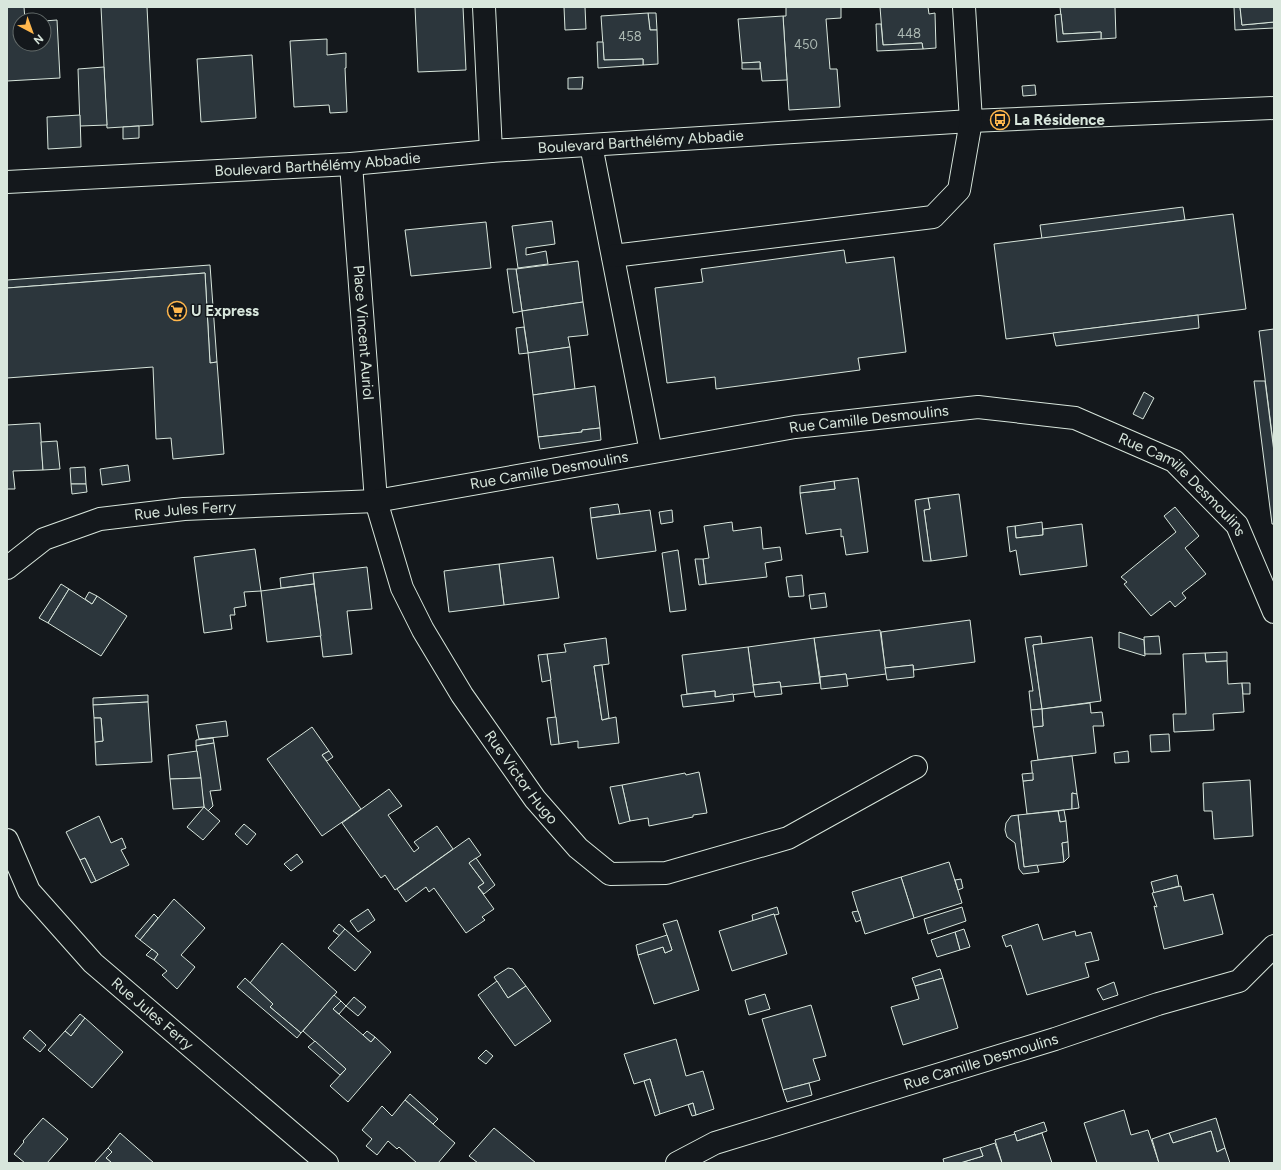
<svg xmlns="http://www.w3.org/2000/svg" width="1281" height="1170" viewBox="0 0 1281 1170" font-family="Figtree,sans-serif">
	<rect width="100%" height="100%" fill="#14181c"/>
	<g fill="#2c363c" stroke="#d8e6dc">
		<polygon points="7,7 24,7 25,20 20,20 20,44 44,44 44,21 57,20 60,78 7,81"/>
		<polygon points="101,7 147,7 153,125 107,128"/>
		<polygon points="415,7 463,7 466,70 418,72"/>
		<polygon points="564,7 585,7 586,29 565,30"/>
		<polygon points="786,7 841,7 841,18 826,19 830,69 837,69 840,107 789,110 783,16 786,16"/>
		<polygon points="880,7 928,7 929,14 935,13 936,48 923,49 922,43 883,45"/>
		<polygon points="1060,7 1115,7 1116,38 1101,39 1101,32 1063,34"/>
		<polygon points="1234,7 1240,7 1242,25 1274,22 1274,28 1235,30"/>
		<polygon points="1240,7 1274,7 1274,22 1242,25"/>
		<polygon points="648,13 656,13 657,30 650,30"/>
		<polygon points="648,13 650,30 657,30 658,64 643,65 643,59 604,60 601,16"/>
		<polygon points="1061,14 1063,34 1101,32 1101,39 1057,42 1055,15"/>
		<polygon points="783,16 787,80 762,81 760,62 742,63 738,19"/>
		<polygon points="876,24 881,24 883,45 922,43 923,49 877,51"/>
		<polygon points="327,39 327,55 346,53 346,68 345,68 347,112 330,113 329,105 294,107 290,41"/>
		<polygon points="597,42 603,42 604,60 643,59 643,65 598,68"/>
		<polygon points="252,55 256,118 201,122 197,59"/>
		<polygon points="760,62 760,69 742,69 742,63"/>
		<polygon points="104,67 107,125 80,126 78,69"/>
		<polygon points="583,77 582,89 568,89 568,78"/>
		<polygon points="1035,85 1036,95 1023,96 1022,86"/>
		<polygon points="80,115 81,147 48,149 47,117"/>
		<polygon points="139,126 139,138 123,139 123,127"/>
		<polygon points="1183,207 1185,220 1042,239 1040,225"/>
		<polygon points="1233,214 1246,309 1006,339 994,244"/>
		<polygon points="552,221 555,244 526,248 526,255 546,251 548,264 518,268 512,226"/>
		<polygon points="486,222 491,268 411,276 405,230"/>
		<polygon points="844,250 846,263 894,257 906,352 858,358 860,370 716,389 715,377 667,383 655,288 703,282 701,269"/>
		<polygon points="578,261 583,302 522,311 516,269"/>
		<polygon points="210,265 217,362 210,363 205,273 7,288 7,280"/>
		<polygon points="507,269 516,269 522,311 513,313"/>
		<polygon points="205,273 210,363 217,362 224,454 173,459 171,438 156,439 153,367 7,378 7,288"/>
		<polygon points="583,302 588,335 568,337 570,347 528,353 522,311"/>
		<polygon points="1198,315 1199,328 1056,346 1053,333"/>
		<polygon points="524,327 528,353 519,354 516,328"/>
		<polygon points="1274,329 1274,450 1259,331"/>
		<polygon points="570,347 575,389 533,395 528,353"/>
		<polygon points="1254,381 1265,381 1274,452 1274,524 1272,524"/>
		<polygon points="595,386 600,428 582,430 582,432 538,437 533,395"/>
		<polygon points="1144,392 1154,398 1143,419 1133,414"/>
		<polygon points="40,423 43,470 13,471 15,489 7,489 7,425"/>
		<polygon points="600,428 601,440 540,449 538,437 582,432 582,430"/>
		<polygon points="57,441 60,469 43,470 41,442"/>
		<polygon points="128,465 130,481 102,485 100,469"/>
		<polygon points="85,467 86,484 71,484 70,468"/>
		<polygon points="858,478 868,552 846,555 843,536 841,537 841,529 806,534 800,493 835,489 834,481"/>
		<polygon points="834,481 835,489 800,493 800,486"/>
		<polygon points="71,484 86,484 87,492 72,494"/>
		<polygon points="959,494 967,556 931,561 924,510 930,509 928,498"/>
		<polygon points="928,498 930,509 924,510 931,561 923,561 915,500"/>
		<polygon points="618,504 620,514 591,518 590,508"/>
		<polygon points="1175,507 1199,536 1185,548 1206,574 1182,593 1186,598 1175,607 1170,601 1151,616 1124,584 1127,582 1121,577 1176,532 1164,516"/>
		<polygon points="650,510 656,551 597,559 591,518"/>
		<polygon points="672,510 673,522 661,524 659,512"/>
		<polygon points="732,522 733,531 761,527 763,549 780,547 782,560 765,563 767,577 706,584 703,559 709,558 704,526"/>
		<polygon points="1042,522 1043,535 1016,538 1015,526"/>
		<polygon points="1082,524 1087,566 1020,575 1016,550 1010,552 1007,527 1015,526 1016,538 1043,535 1043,529"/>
		<polygon points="255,549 261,591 244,592 246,606 234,608 235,615 230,615 232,629 204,633 194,557"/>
		<polygon points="678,550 686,610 670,612 662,553"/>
		<polygon points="553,557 559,598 504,605 499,564"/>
		<polygon points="695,559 703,559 706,584 699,585"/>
		<polygon points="499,564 504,605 449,612 444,571"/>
		<polygon points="367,567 372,609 347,611 352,654 323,657 313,573"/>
		<polygon points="313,573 314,584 281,588 280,578"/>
		<polygon points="802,575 804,596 789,597 786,577"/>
		<polygon points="61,584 69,589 48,623 39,618"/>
		<polygon points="314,584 321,636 267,642 261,591"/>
		<polygon points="69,589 92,604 97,596 127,616 101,656 48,623"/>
		<polygon points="89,592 97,596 92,604 85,599"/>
		<polygon points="825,593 827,607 811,609 809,595"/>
		<polygon points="970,620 975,662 914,670 913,665 885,668 881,632"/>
		<polygon points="880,630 886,674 847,679 846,674 820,677 814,638"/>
		<polygon points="1119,632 1144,640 1145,656 1119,648"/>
		<polygon points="1041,636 1042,644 1033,645 1042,709 1031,710 1029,691 1033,691 1025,638"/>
		<polygon points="1159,636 1161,654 1145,654 1144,637"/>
		<polygon points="1092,637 1101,701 1042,709 1033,645"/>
		<polygon points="606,638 609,664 594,666 602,720 616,717 619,743 578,748 578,741 559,744 547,654 566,652 564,644"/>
		<polygon points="814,638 820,683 781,687 780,682 753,685 748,647"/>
		<polygon points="748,647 754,692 715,697 715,691 687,694 682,655"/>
		<polygon points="1227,652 1227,661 1206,662 1205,653"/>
		<polygon points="1205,653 1206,662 1227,661 1228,684 1242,683 1244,712 1213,714 1214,730 1174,732 1173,714 1186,714 1183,654"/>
		<polygon points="547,654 551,680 542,682 538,655"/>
		<polygon points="602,665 609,718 602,720 594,666"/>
		<polygon points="913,665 914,677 887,680 885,668"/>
		<polygon points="846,674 848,686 821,689 820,677"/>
		<polygon points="780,682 782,694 755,697 753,685"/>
		<polygon points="1242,683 1250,683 1250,694 1243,694"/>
		<polygon points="715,691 715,697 733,694 734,701 683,707 681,695"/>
		<polygon points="148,695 148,702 93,705 93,698"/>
		<polygon points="148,702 152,762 96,765 95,742 103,741 101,718 94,718 93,705"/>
		<polygon points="1090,703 1091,713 1102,712 1104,726 1093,726 1096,753 1038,760 1033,727 1043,726 1042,709"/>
		<polygon points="1042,709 1043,726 1033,727 1031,710"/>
		<polygon points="556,717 559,744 551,745 547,718"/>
		<polygon points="94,718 101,718 103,741 95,742"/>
		<polygon points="226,721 228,736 199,739 196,725"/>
		<polygon points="312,727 329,751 322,755 361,809 322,836 267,759"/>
		<polygon points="1169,734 1170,751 1151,752 1150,735"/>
		<polygon points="213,738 214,743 196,746 196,740"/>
		<polygon points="214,743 221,790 210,791 213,806 208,811 204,807 196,746"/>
		<polygon points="197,751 201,778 170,779 168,755"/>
		<polygon points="329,751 333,757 327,761 322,755"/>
		<polygon points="1128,751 1129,762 1115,763 1114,753"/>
		<polygon points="1072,756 1077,794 1072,793 1072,809 1027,814 1023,781 1033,780 1031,761"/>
		<polygon points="699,772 707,813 693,815 693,817 649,826 648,818 630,821 622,785 685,773 686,775"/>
		<polygon points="1033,773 1033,780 1023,781 1022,774"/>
		<polygon points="201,778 204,807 173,809 170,779"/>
		<polygon points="1250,780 1253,836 1214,839 1212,811 1204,811 1203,783"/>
		<polygon points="622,785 630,821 619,824 610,787"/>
		<polygon points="389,789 402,806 388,815 414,852 419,848 414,842 437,826 453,849 395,890 385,875 381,878 342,823"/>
		<polygon points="1072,793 1077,794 1079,808 1072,809"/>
		<polygon points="204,807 220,821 203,840 187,827"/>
		<polygon points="1064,810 1066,821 1060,822 1058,811"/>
		<polygon points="1058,811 1060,822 1066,821 1068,842 1062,843 1064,862 1024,867 1018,815"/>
		<polygon points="1018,815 1024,867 1037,865 1039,872 1023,874 1019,869 1015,843 1007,837 1005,830 1006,823 1011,816"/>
		<polygon points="99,816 111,843 122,838 126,848 121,850 129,865 96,881 85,858 80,860 66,832"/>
		<polygon points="244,824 256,834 247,845 235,834"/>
		<polygon points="469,838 481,855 469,863 484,883 478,887 494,909 482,917 485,920 466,933 434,888 429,892 426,887 406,902 397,889"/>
		<polygon points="1068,842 1069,857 1064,862 1062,843"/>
		<polygon points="297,854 303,862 291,871 284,864"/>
		<polygon points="85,858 96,881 91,883 80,860"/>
		<polygon points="476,858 495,885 484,894 478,887 484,883 469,863"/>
		<polygon points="949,862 962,903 914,918 901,877"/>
		<polygon points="1177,875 1179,886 1154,893 1151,882"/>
		<polygon points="901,877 914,918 865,934 852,892"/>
		<polygon points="961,879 963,888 958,890 955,880"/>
		<polygon points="1181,886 1184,901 1213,894 1223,934 1164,949 1154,906 1157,907 1152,893"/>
		<polygon points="174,899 205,928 181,955 195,967 177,989 162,975 167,971 154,960 158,954 140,940"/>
		<polygon points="777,907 779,914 775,915 774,914 753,921 752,915"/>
		<polygon points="962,907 966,921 928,934 924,919"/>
		<polygon points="368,909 375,920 358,932 350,921"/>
		<polygon points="858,911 861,920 856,922 852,912"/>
		<polygon points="154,914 158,918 140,940 135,936"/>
		<polygon points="774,914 787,954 732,971 719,931"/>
		<polygon points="677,920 699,990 654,1004 638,955 663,947 665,953 672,950 663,924"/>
		<polygon points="339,924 345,929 340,936 333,931"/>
		<polygon points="1038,924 1043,940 1075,931 1076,936 1091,932 1099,960 1085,963 1089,977 1027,995 1011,945 1006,947 1002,936"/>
		<polygon points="345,929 371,952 355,971 328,948"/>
		<polygon points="964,929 970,947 960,950 955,932"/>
		<polygon points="955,932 960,950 937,957 931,940"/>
		<polygon points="667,935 672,950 665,953 663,947 638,955 636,945"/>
		<polygon points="282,943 337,992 301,1033 270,1007 273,1004 250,983"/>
		<polygon points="152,949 158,954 154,960 146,955"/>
		<polygon points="508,968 513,969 526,986 508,998 494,977"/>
		<polygon points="940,969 943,978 915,986 912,978"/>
		<polygon points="245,978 273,1004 270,1007 301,1033 297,1038 237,987"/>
		<polygon points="943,978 958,1028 903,1045 891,1007 919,999 915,986"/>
		<polygon points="497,981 508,998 526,986 551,1021 515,1046 478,995"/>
		<polygon points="1114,982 1118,995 1103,1000 1097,989"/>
		<polygon points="765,994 770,1009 749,1015 745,1000"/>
		<polygon points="334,995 341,1001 333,1009 371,1042 375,1037 391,1052 348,1102 330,1086 346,1069 303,1031"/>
		<polygon points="354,997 366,1007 358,1016 346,1006"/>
		<polygon points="341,1001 346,1006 339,1014 333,1009"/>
		<polygon points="811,1005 826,1056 813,1059 820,1080 783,1090 762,1019"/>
		<polygon points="80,1014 85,1018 71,1036 65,1031"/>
		<polygon points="85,1018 123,1052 92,1088 48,1050 65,1031 71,1036"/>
		<polygon points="30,1030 46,1045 40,1052 23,1038"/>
		<polygon points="367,1031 375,1037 371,1042 363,1035"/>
		<polygon points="676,1039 686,1076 703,1071 714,1109 696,1115 693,1103 660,1114 650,1079 634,1084 624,1054"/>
		<polygon points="315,1041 346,1069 340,1075 308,1047"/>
		<polygon points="486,1050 493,1056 486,1064 478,1058"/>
		<polygon points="650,1079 660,1114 655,1116 644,1081"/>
		<polygon points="809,1083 812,1095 787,1102 783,1090"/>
		<polygon points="410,1094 438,1119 433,1124 405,1100"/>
		<polygon points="405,1100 455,1143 438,1163 417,1163 399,1147 397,1149 388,1141 377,1155 366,1146 372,1139 362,1130 382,1106 392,1116"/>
		<polygon points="693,1103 696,1115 692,1116 688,1105"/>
		<polygon points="1124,1110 1131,1135 1148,1130 1159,1163 1097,1163 1084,1123"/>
		<polygon points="43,1118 68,1139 47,1163 25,1163 14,1154 24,1142 23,1141"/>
		<polygon points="1216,1118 1225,1148 1217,1152 1211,1131 1173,1143 1169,1133"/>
		<polygon points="1044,1122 1047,1131 1017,1141 1014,1132"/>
		<polygon points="494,1128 536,1163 478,1163 469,1156"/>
		<polygon points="1211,1131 1217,1152 1225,1148 1230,1163 1159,1163 1152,1139 1169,1133 1173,1143"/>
		<polygon points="120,1133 154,1163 112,1163 106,1158 112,1152 108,1148"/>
		<polygon points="1042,1133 1052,1163 1002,1163 995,1140 1015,1134 1017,1141"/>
		<polygon points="995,1143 1002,1163 960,1163 983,1156 980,1148"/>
		<polygon points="108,1148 112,1152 106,1158 112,1163 94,1163"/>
		<polygon points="980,1148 983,1156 960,1163 944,1163 943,1159"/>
	</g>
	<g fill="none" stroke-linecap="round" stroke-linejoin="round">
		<defs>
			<g id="minor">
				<polyline points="484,7 491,151"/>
				<polyline points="591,145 651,452"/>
				<path id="s1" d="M351,164L376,501L402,588L423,630L462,695L535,799L578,848L610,874L666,873L788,838L916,767"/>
				<path id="s2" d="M7,182L351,164L491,151L971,121L1274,108"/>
				<polyline points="613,256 933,217 959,190 971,121 964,7"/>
				<path id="s3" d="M7,568L44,539L100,519L184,509L376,501L795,427L978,407L1075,418L1174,461L1237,525L1274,612"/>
				<path id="s4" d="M7,840L29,891L93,963L327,1163"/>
				<path id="s5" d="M677,1163L715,1143L1055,1039L1158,1004L1239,981L1274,946"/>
			</g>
		</defs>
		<use href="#minor" stroke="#d8e6dc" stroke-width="24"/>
		<use href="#minor" stroke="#14181c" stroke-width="22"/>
	</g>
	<defs>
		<symbol id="bus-ring" viewBox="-11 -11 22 22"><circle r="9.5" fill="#14181c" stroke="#ffb74d" stroke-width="1.5"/><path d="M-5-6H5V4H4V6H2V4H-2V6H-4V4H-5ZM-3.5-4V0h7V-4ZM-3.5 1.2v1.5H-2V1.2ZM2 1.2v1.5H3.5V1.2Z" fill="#ffb74d"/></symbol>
		<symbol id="supermarket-ring" viewBox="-11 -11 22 22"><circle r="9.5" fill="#14181c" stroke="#ffb74d" stroke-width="1.5"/><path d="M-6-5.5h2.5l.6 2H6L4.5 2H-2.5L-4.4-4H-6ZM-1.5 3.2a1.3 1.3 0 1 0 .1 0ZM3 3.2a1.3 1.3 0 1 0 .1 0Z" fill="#ffb74d"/></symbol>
	</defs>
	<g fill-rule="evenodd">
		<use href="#bus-ring" x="989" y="109" width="22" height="22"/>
		<use href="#supermarket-ring" x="166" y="300" width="22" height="22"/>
	</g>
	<g text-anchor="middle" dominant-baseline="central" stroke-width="3" stroke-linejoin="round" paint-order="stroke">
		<g font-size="13" fill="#adbab4">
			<text x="909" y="33">448</text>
			<text x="630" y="36">458</text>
			<text x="806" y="44">450</text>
		</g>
		<g font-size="15" font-weight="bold" fill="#d8e6dc" stroke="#14181c" text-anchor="start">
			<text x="1014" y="120">La Résidence</text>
			<text x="191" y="311">U Express</text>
		</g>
		<g font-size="15" fill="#d8e6dc" stroke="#14181c">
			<text stroke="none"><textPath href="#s2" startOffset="635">Boulevard Barthélémy Abbadie</textPath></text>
			<text stroke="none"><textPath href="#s2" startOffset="311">Boulevard Barthélémy Abbadie</textPath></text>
			<text stroke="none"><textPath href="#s1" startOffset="169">Place Vincent Auriol</textPath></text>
			<text stroke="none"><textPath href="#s3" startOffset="883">Rue Camille Desmoulins</textPath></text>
			<text stroke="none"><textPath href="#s3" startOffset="559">Rue Camille Desmoulins</textPath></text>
			<text stroke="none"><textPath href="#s3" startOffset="1219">Rue Camille Desmoulins</textPath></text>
			<text stroke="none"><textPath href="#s3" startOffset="192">Rue Jules Ferry</textPath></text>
			<text stroke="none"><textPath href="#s1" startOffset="653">Rue Victor Hugo</textPath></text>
			<text stroke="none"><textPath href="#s4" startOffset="230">Rue Jules Ferry</textPath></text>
			<text stroke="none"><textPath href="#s5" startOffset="321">Rue Camille Desmoulins</textPath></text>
		</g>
	</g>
	<rect width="1281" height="1170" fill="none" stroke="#d8e6dc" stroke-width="16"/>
	<g transform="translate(32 32) rotate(139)"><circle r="19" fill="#14181c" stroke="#626a69"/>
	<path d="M0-3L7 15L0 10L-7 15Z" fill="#ffb74d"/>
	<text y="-6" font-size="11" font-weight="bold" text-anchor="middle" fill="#d8e6dc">N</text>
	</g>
</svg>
